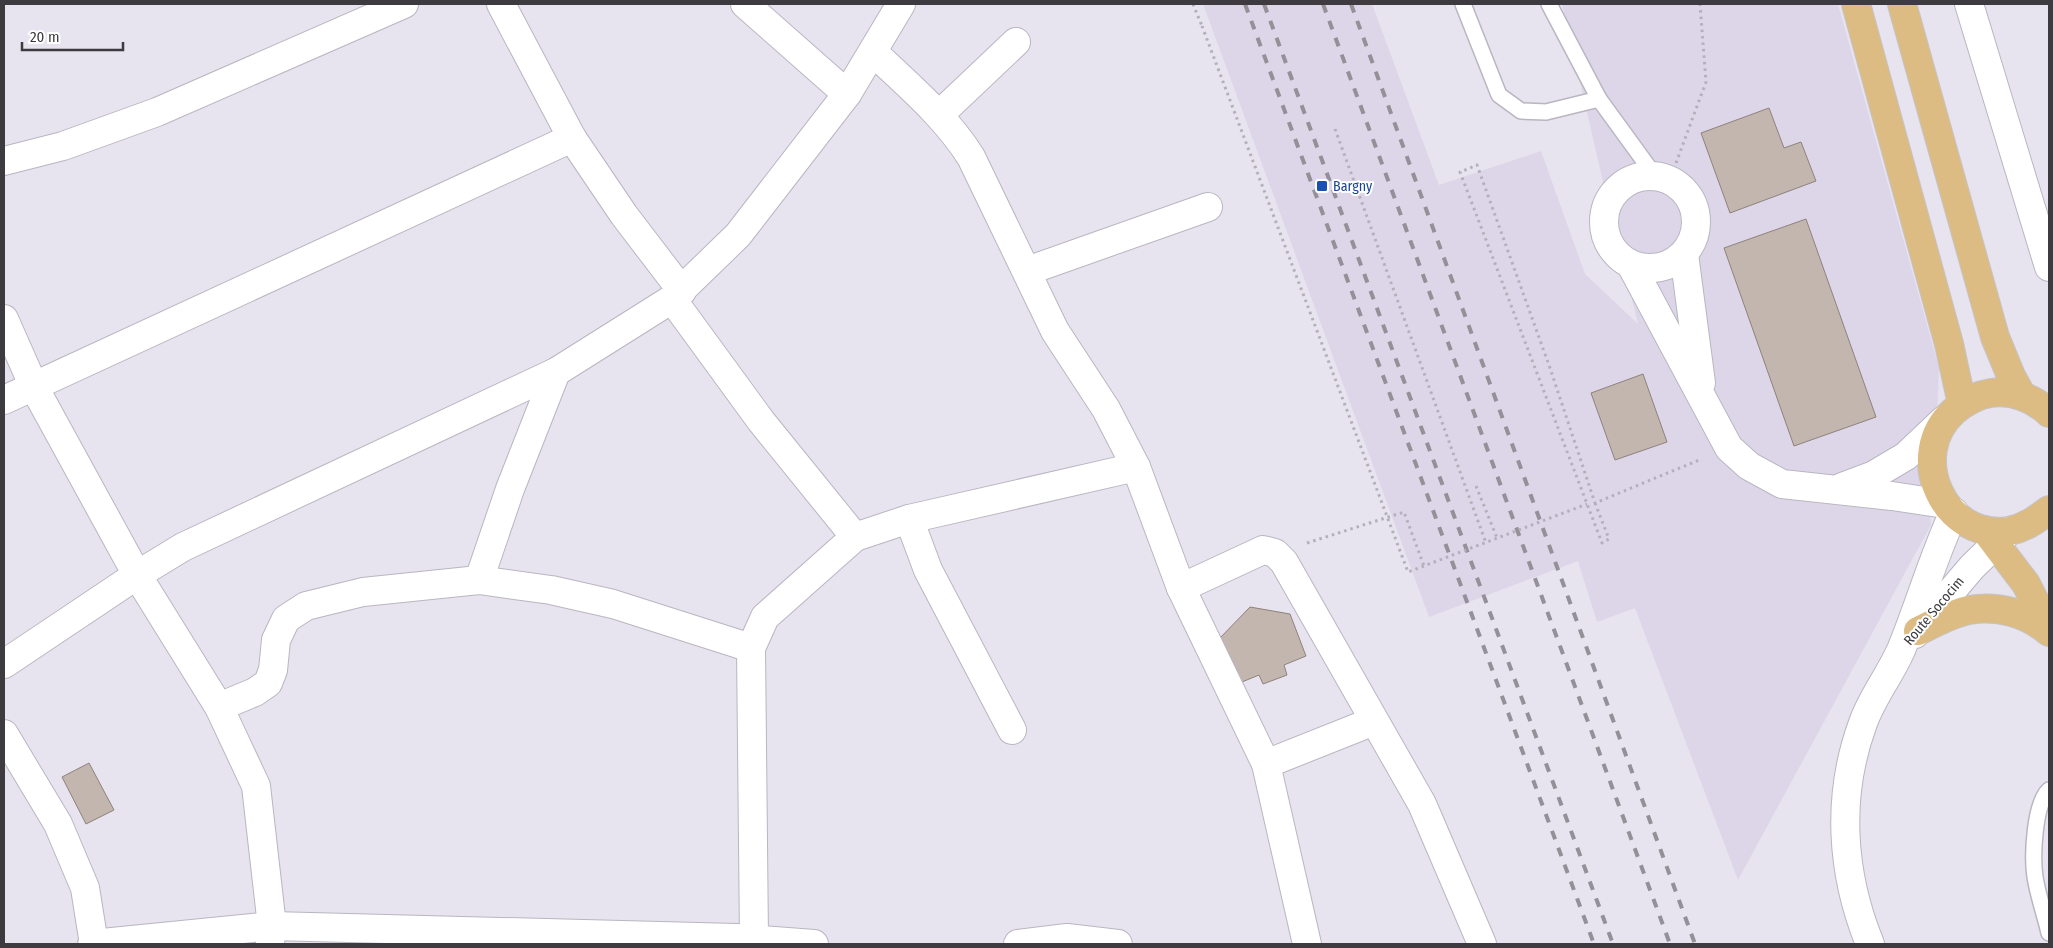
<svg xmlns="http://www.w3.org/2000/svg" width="2053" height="948" viewBox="0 0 2053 948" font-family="'Fira Sans Condensed',sans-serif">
	<rect width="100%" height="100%" fill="#e7e3ef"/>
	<polygon fill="#ddd6e9" points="1203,4 1372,4 1439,185 1541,151 1585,274 1638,324 1604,186 1562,4 1838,4 1939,368 1937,416 1924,450 1931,525 1738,880 1635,608 1597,622 1578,561 1429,617"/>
	<g fill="#c2b6af" stroke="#8e827c">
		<polygon points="1769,108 1784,148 1801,142 1816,181 1730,213 1701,133"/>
		<polygon points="1806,219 1876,417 1794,446 1724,248"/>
		<polygon points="1643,374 1667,442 1615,460 1591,393"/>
		<polygon points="1250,607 1290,614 1306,656 1284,665 1287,675 1263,684 1259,675 1237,684 1219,639"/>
		<polygon points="89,763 114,810 86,824 62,777"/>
	</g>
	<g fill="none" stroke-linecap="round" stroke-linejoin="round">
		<defs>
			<g id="service">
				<polyline points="1463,4 1499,95 1521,111 1546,112 1599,99"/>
				<polyline points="1549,4 1599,99 1655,176"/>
				<path d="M2049,790C2034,804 2032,857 2035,877C2038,896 2045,915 2049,933"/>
			</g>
			<g id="minor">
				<polyline points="501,4 572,138 624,215 682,291"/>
				<polyline points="745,4 847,94"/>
				<polyline points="1969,4 2049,267"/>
				<path d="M873,52C908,85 945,116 971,157L1055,331L1106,409L1136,467L1181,588L1266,764L1307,944"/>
				<polyline points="940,114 1016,42"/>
				<polyline points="4,161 63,146 157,112 404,4"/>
				<circle cx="1650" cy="222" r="46"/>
				<polyline points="1684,254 1701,383"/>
				<polyline points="1631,265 1729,448 1749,466 1782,484 1892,496 1945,504"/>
				<polyline points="1027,271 1208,207"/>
				<polyline points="672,299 761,421 855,537"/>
				<polyline points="4,319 34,387 137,575 219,707 256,786 272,926 270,943"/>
				<polyline points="4,400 572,138"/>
				<polyline points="1842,487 1874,475 1906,456 1944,420"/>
				<polyline points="909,519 928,570 1012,730"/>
				<polyline points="479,580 510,489 556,372"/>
				<polyline points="1181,588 1263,550 1275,553 1284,562 1422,804 1482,944"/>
				<polyline points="4,664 137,575 183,547 556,372 672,299 738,235 847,94 901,4"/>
				<polyline points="219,707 255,692 268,683 273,670 276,640 286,619 306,606 363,592 479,580 551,590 613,604 751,648"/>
				<polyline points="4,734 58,824 85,888 94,944"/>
				<polyline points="1266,764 1374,721"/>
				<polyline points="754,940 751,648 765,617 855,537 909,519 1136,467"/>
				<polyline points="92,944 272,926 736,938 814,944"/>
				<polyline points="1018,944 1067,938 1118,944"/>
			</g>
			<g id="tertiary">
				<polyline points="1915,634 1972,567 2009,531"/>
				<path d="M1870,944C1841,873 1836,796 1863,723C1872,697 1890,675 1901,650C1920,604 1933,557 1954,512"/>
			</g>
			<g id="trunk">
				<polyline points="1856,4 1949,344 1962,404"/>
				<polyline points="1902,4 1995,337 2011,376 2022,396"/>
				<path d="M2049,413C2034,398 2012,390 1991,393C1976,395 1965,402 1954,411C1905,455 1944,541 2009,531C2025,528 2037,519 2049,510"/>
				<polyline points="1985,530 2026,584 2049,629"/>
				<path d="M1918,631C1933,624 1952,613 1969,610C1998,605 2027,613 2049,632"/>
			</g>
		</defs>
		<use href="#service" stroke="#bab6c1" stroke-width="18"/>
		<use href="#minor" stroke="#bab6c1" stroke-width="30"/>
		<use href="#tertiary" stroke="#bab6c1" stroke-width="30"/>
		<use href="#trunk" stroke="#c5c4c5" stroke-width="30"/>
		<g stroke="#b3b0ba" stroke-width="3" stroke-dasharray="2.5 4" stroke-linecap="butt">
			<polyline points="1193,4 1202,26"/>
			<polyline points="1335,129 1486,543"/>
			<polyline points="1676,163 1706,82 1700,4"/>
			<polyline points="1476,486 1497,538"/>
			<polyline points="1595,503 1609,539 1602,543 1460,172 1477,165 1550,368 1595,503 1699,460"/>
			<polyline points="1307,543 1404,512 1424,566"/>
		</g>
		<use href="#service" stroke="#fff" stroke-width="15"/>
		<use href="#minor" stroke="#fff" stroke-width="28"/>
		<use href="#tertiary" stroke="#fff" stroke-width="28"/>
		<use href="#trunk" stroke="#dcbc83" stroke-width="28"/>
		<g stroke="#939098" stroke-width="4" stroke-dasharray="9 9" stroke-linecap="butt">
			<polyline points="1245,4 1594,944"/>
			<polyline points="1264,4 1613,944"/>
			<polyline points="1323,4 1670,944"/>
			<polyline points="1351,4 1695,944"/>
		</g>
		<polyline stroke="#b3b0ba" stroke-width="3" stroke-dasharray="2.5 4" stroke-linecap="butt" points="1202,26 1408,572 1587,504"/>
	</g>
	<rect fill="#1a4fb4" stroke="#fff" stroke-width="2" x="1316" y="180" width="12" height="12" rx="2.5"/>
	<g text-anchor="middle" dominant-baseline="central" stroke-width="4" stroke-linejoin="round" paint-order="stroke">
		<g font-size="14" fill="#164399" stroke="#fff" text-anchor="start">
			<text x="1333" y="186">Bargny</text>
		</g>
		<g font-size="14" fill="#3d3b3f" stroke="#fff">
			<text transform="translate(1934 611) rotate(-50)">Route Sococim</text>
		</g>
	</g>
	<rect width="2053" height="948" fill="none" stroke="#3d3b3f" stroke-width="10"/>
	<path d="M22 42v8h101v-8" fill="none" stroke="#3d3b3f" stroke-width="2.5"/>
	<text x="30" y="42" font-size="15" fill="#3d3b3f" stroke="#ffffff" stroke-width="4" paint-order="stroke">20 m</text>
</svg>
